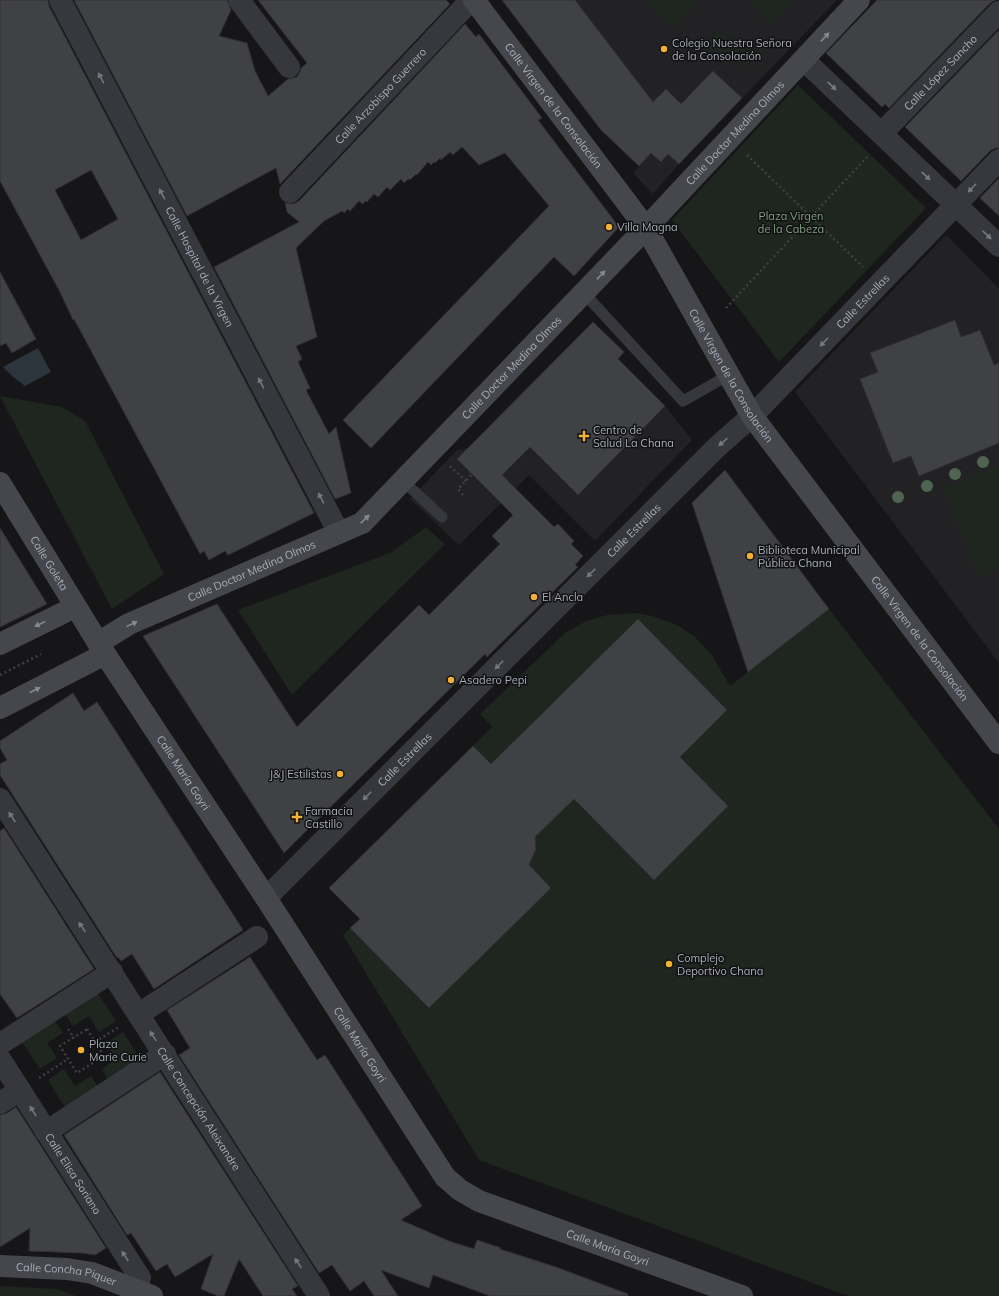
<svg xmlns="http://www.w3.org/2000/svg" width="999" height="1296" viewBox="0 0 999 1296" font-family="Mulish,sans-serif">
	<rect width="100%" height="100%" fill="#161618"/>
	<g fill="#222225">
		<polygon points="502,0 837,0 679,164 653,194 633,173 639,166 604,133"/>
		<polygon points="946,235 999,289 999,663 795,392"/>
		<polygon points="593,322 624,352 618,359 665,406 692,440 595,541 529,475 459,545 410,499 457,450 468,448"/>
	</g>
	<g fill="#1e261f">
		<polygon points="646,0 701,0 674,28"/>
		<polygon points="748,0 793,0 770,23"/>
		<polygon points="716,31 762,50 754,68 708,48"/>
		<polygon points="798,85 926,208 779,362 672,220"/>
		<polygon points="0,396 62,407 85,421 164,574 112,609"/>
		<polygon points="999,466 999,569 978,577 943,488"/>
		<polygon points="426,527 445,544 292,695 238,610 390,553"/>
		<polygon points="829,609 999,829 999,1296 848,1296 479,1160 343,935 360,919 329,888 492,727 480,714 565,633 586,621 607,615 635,613 652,616 677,625 694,636 711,654 730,686"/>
		<polygon points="95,989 116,1021 99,1032 89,1016 73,1026 63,1011"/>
		<polygon points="53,1018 63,1033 47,1043 57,1058 40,1069 20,1039"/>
		<polygon points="123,1032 142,1062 110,1083 102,1069 116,1059 106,1043"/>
		<polygon points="64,1069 75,1086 91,1076 100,1090 67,1111 48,1080"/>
		<polygon points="0,1286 57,1289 76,1296 0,1296"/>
	</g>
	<polygon fill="#2c353c" points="38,348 51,372 25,386 12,376 3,367"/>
	<g fill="#404145" stroke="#303034" fill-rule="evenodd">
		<path d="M0,0H48L49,6L314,513L228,555L225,551L209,560L204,551L200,554L74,319L73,320L60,292L0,181ZM91,170L118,219L81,240L55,190Z"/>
		<polygon points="74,0 227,0 231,10 219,36 247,43 255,71 268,96 288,79 297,77 300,72 301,68 307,63 258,0 446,0 450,4 280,184 276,168 187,216"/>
		<polygon points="502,0 575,0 653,102 666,89 681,104 713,71 742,98 679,164 668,154 661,162 651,153 639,166 601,130"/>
		<polygon points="877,0 996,0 990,3 889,108 885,104 882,107 826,53"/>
		<polygon points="465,24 476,37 479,34 542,118 538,120 619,227 574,276 554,257 371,448 343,420 549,206 505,153 479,165 462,147 453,155 450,152 441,160 440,158 435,163 434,162 431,165 428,162 417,175 416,174 410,180 408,179 404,183 401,179 390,190 387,187 378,197 374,194 367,202 365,201 363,204 359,201 350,211 348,209 344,213 342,211 324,221 296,248 317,337 296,346 302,359 298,362 310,388 306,390 329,434 336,427 351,493 335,499 214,267 299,222 287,212 285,203 293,204 299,201"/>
		<polygon points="999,30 999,148 995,148 990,151 961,181 905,127"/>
		<polygon points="999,178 999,216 980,198"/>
		<polygon points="0,272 36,339 12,353 6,343 0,346"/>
		<polygon points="955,320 961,337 980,330 994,365 999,363 999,443 919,476 911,456 893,463 860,379 878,372 870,353"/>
		<polygon points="593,322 624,352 618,359 665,406 578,495 530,447 502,475 554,527 558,524 574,541 571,544 583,556 575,565 578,567 487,657 485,654 284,853 143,636 217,604 297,727 419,605 429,615 500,544 492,536 513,515 457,459"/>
		<polygon points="725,470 829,609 748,672 692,503"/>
		<polygon points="0,528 47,604 0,627"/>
		<polygon points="638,619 727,710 680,757 728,806 654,880 574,799 535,837 536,849 529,865 551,888 429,1008 350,928 360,919 329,888 473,746 491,764"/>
		<polygon points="73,693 84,711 97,702 243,930 154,989 132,954 121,961 118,957 117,958 0,775 0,764 7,760 0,748 0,741"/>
		<polygon points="4,828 94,969 17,1018 0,994 0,831"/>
		<polygon points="250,957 317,1060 325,1055 422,1206 401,1220 449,1241 474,1249 477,1240 501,1248 500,1249 556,1267 628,1294 628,1296 490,1296 433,1275 429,1288 381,1270 398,1296 374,1296 364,1281 350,1291 332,1265 319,1273 179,1055 190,1048 167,1010"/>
		<polygon points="160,1072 298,1286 292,1289 297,1296 263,1296 239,1259 224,1296 218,1296 201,1289 213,1254 175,1277 167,1264 156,1271 131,1233 127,1235 64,1135"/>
		<polygon points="16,1107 106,1248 95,1255 82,1253 29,1251 30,1228 0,1247 0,1115 7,1113"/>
	</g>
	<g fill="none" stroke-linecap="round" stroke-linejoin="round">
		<g stroke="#3d3f44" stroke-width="2.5" stroke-dasharray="2 3" stroke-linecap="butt">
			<polyline points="747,155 863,267"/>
			<polyline points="726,308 869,155"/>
			<polyline points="450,466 466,481"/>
			<polyline points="463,495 458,489 472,474"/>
			<polyline points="0,675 41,654"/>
			<polyline points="68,1029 74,1038"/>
			<polygon points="87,1029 104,1056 77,1073 60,1046"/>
			<polyline points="95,1042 119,1027"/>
			<polyline points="39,1078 68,1059"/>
		</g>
		<g stroke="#37383d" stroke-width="11">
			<polyline points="584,293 683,401 729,375"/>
			<polyline points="403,481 442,517"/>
		</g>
		<g stroke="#37383d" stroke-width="22">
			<path id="s1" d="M60,0L339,533"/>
			<polyline points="239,0 289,67"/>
			<polyline points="804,60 999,246"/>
			<path id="s2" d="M882,133L999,12"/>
			<path id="s3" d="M290,192L471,0"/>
			<path id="s4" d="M0,799L319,1296"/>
			<path id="s5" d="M266,898L718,446L752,416L999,160"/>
			<polyline points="139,1014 257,937"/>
			<polyline points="0,1044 112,972"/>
			<path id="s6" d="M0,1059L140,1278L135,1289"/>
			<polyline points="0,1103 20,1090"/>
			<polyline points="46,1132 165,1054"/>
		</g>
		<g stroke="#45474d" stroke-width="22">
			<path id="s7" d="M474,0L646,228L752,416L999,743"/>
			<path id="s8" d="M0,483L105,654L266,898L445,1177L460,1190L479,1201L742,1296"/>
			<path id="s9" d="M98,643L129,624L362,523L646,228L859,0"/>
			<polyline points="0,644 75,607"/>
			<polyline points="0,708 105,654"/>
			<path id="s10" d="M0,1266L67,1269L92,1273L152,1296"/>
		</g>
	</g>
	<g fill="#506452">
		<circle cx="983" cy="462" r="6"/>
		<circle cx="955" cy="474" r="6"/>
		<circle cx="927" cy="486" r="6"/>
		<circle cx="898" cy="497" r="6"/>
	</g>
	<defs><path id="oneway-solid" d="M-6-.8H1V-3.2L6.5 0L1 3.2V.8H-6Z"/></defs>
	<g fill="#858993">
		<use href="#oneway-solid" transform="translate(825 37) rotate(-47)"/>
		<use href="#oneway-solid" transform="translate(601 275) rotate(-47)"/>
		<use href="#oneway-solid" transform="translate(365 519) rotate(-43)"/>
		<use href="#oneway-solid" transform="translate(40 624) rotate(154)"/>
		<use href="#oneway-solid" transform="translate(132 624) rotate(-26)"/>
		<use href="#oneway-solid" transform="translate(35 690) rotate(-27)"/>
	</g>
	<g fill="#757881">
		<use href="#oneway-solid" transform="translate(101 78) rotate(-118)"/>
		<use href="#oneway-solid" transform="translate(832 86) rotate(43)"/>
		<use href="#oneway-solid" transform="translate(926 176) rotate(44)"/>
		<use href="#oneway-solid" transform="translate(972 188) rotate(134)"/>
		<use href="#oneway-solid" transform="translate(162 194) rotate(-118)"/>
		<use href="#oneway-solid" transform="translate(987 235) rotate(43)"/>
		<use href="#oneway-solid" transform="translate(824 342) rotate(134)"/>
		<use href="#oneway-solid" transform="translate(261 383) rotate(-118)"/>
		<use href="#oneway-solid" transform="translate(723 442) rotate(139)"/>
		<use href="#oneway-solid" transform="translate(321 498) rotate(-118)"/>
		<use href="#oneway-solid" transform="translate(591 573) rotate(135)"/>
		<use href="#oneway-solid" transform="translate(499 665) rotate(135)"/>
		<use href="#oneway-solid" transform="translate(367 796) rotate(135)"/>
		<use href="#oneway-solid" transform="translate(12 817) rotate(-123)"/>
		<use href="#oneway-solid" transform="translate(82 927) rotate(-123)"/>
		<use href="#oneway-solid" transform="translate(153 1036) rotate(-123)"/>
		<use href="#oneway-solid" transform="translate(33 1111) rotate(-122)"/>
		<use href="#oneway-solid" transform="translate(125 1256) rotate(-123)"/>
		<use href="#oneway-solid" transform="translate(298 1263) rotate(-123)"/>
	</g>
	<g fill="#f2b134" stroke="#111113" stroke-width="1.5">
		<circle cx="664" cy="49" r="4"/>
		<circle cx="609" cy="227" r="4"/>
		<path d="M582 430h4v4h4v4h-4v4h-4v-4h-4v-4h4z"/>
		<circle cx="750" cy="556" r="4"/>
		<circle cx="534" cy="597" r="4"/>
		<circle cx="451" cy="680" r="4"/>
		<circle cx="340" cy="774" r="4"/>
		<path d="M295 811h4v4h4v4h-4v4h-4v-4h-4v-4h4z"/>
		<circle cx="669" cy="964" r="4"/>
		<circle cx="81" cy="1050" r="4"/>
	</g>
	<g text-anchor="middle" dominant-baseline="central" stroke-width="3" stroke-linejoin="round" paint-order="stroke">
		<g font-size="11" fill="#a8adb8" stroke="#111113" text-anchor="start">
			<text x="672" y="43">Colegio Nuestra Señora<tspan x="672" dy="13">de la Consolación</tspan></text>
			<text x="617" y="227">Villa Magna</text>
			<text x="593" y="430">Centro de<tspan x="593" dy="13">Salud La Chana</tspan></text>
			<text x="758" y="550">Biblioteca Municipal<tspan x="758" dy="13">Pública Chana</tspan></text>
			<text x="542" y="597">El Ancla</text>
			<text x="459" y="680">Asadero Pepi</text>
			<text x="332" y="774" text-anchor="end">J&amp;J Estilistas</text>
			<text x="305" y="811">Farmacia<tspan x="305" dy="13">Castillo</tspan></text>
			<text x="677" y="958">Complejo<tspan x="677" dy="13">Deportivo Chana</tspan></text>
			<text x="89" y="1044">Plaza<tspan x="89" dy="13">Marie Curie</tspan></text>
		</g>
		<g font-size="11" fill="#a8adb8" stroke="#111113">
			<text stroke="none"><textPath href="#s2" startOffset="84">Calle López Sancho</textPath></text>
			<text stroke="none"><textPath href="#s3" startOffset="132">Calle Arzobispo Guerrero</textPath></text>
			<text stroke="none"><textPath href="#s7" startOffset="132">Calle Virgen de la Consolación</textPath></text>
			<text stroke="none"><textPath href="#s9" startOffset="830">Calle Doctor Medina Olmos</textPath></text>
			<text stroke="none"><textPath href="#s1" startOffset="301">Calle Hospital de la Virgen</textPath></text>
			<text stroke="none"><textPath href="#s5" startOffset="844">Calle Estrellas</textPath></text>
			<text stroke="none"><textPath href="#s9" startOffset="506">Calle Doctor Medina Olmos</textPath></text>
			<text stroke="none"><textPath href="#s7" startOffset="456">Calle Virgen de la Consolación</textPath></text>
			<text stroke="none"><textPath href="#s5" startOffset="520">Calle Estrellas</textPath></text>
			<text stroke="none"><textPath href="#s8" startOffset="94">Calle Goleta</textPath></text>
			<text stroke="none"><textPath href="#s9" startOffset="170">Calle Doctor Medina Olmos</textPath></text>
			<text stroke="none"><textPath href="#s7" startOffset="780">Calle Virgen de la Consolación</textPath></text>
			<text stroke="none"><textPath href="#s5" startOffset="196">Calle Estrellas</textPath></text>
			<text stroke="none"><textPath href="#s8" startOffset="343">Calle María Goyri</textPath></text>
			<text stroke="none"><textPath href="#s8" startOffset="667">Calle María Goyri</textPath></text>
			<text stroke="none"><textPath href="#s4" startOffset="368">Calle Concepción Aleixandre</textPath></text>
			<text stroke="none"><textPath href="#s6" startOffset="136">Calle Elisa Soriano</textPath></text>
			<text stroke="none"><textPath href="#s8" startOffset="1003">Calle María Goyri</textPath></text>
			<text stroke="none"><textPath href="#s10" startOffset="67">Calle Concha Piquer</textPath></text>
		</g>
		<g font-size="11" fill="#7fa381" stroke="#111113">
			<text x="791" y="216">Plaza Virgen<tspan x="791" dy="13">de la Cabeza</tspan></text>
		</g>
	</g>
</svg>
